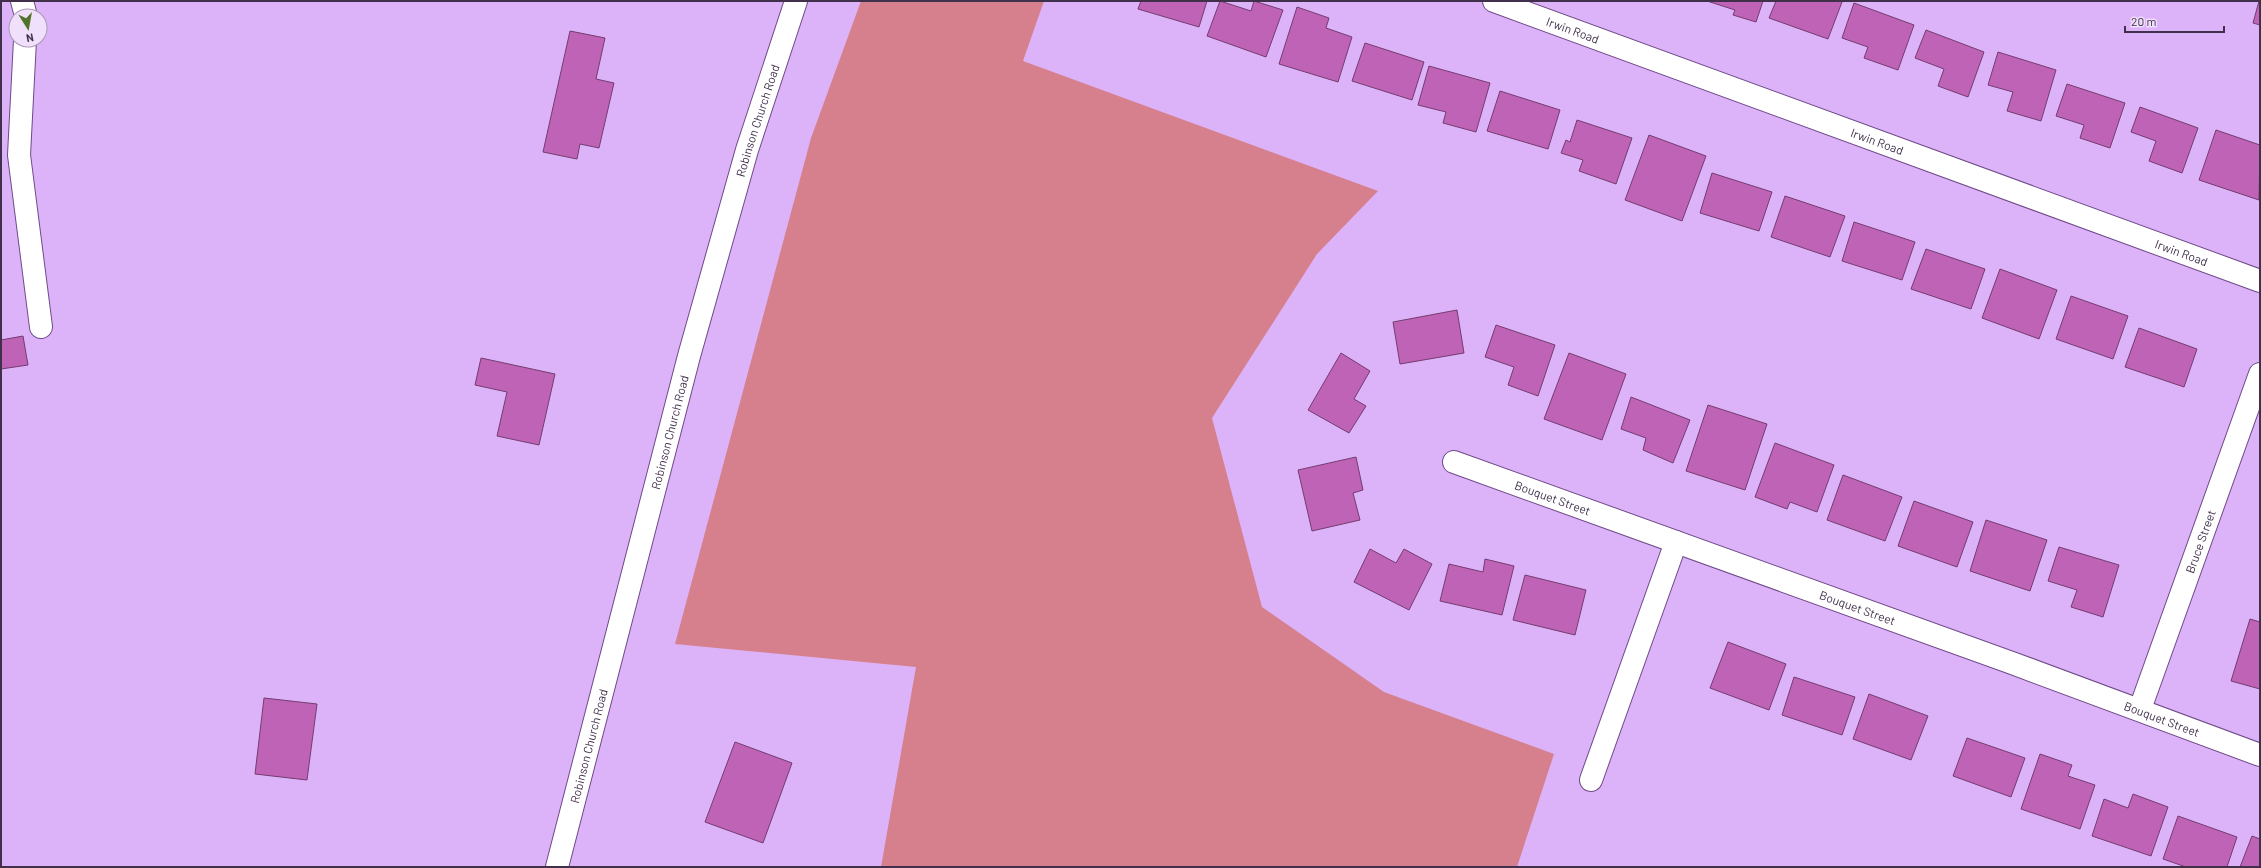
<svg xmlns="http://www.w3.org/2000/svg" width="2261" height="868" viewBox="0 0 2261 868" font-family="Barlow,sans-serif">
	<rect width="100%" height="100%" fill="#dcb3f9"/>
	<polygon fill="#d6808d" points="861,1 1044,1 1023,61 1378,191 1317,254 1212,418 1262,607 1384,692 1554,754 1517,867 881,867 916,667 675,644 811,138"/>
	<g fill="#bf63b7" stroke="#743c6f">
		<polygon points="1141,1 1207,1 1199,27 1138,9"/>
		<polygon points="1220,1 1251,11 1254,1 1283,10 1266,57 1207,36"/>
		<polygon points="1707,1 1763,1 1756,22 1733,15 1735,10"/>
		<polygon points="1776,1 1840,1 1842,2 1828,39 1769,18"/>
		<polygon points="2259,1 2260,1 2260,25 2253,23"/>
		<polygon points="1854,3 1914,25 1898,70 1864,58 1868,47 1842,38"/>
		<polygon points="1297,7 1329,18 1326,28 1352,37 1338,82 1279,64"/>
		<polygon points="1926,30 1984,52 1968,97 1938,86 1944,69 1915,58"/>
		<polygon points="570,31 605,38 596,79 614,83 599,148 580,144 577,159 543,152"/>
		<polygon points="1365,43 1424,62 1412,100 1352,81"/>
		<polygon points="1998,52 2056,70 2041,121 2007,111 2013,92 1988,85"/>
		<polygon points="1429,66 1490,83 1476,132 1443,123 1446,112 1418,105"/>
		<polygon points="2067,84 2125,103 2110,148 2080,138 2084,125 2056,116"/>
		<polygon points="1500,91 1560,110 1548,149 1487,131"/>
		<polygon points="2140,107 2198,128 2182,173 2149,161 2156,141 2131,132"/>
		<polygon points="1577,120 1632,138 1616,184 1579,171 1583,160 1561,153 1566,140 1570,142"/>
		<polygon points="2216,130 2260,145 2259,200 2199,180"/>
		<polygon points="1649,135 1706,156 1682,221 1625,200"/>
		<polygon points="1712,173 1772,192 1759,231 1700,213"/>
		<polygon points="1785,196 1845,216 1830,257 1771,237"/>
		<polygon points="1854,222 1915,242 1902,280 1842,261"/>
		<polygon points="1926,249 1985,269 1971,309 1911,289"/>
		<polygon points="2000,269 2057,290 2039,339 1982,318"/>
		<polygon points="2071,296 2128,316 2113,359 2056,339"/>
		<polygon points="1457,310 1464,353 1400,364 1393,322"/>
		<polygon points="1496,325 1555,345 1538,396 1508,385 1514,367 1485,357"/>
		<polygon points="2139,328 2197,349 2184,387 2125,367"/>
		<polygon points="23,336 28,365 1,369 1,340"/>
		<polygon points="1341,353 1370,371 1354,399 1366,406 1349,433 1308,410"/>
		<polygon points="1569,353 1626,374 1602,440 1544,419"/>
		<polygon points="481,358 555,374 539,445 497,436 507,392 475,385"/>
		<polygon points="1631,397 1690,420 1673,463 1643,450 1646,438 1621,429"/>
		<polygon points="1708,405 1767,424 1745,490 1686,471"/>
		<polygon points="1775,443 1834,465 1817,512 1790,502 1787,509 1755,497"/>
		<polygon points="1356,457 1363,490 1353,493 1360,520 1312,531 1298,470"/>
		<polygon points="1843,475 1902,497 1885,541 1827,520"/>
		<polygon points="1914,501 1973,522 1957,567 1898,546"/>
		<polygon points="1986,520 2047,540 2030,591 1970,571"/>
		<polygon points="2059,547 2119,565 2103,617 2071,607 2077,590 2048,581"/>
		<polygon points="1370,549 1396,563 1404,549 1432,564 1409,610 1354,582"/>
		<polygon points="1485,559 1514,566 1502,615 1440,601 1449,564 1483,572"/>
		<polygon points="1525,575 1586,590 1575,635 1513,620"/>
		<polygon points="2250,619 2260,622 2260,689 2231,681"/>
		<polygon points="1728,642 1786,664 1769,710 1710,688"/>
		<polygon points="1794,677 1855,697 1842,735 1782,715"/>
		<polygon points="1869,694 1928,716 1911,760 1853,739"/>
		<polygon points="264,698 317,704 307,780 255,774"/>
		<polygon points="1967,738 2025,758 2011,797 1953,776"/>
		<polygon points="735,742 792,763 763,843 705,822"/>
		<polygon points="2040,754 2072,765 2068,776 2095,785 2080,829 2021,809"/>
		<polygon points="2133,794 2168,807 2151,856 2092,836 2104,799 2128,808"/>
		<polygon points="2178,816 2237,837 2227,867 2186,867 2163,859"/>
		<polygon points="2252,836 2260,839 2260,867 2240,867"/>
	</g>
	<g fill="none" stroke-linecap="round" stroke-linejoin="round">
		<defs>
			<g id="minor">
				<polyline points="22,1 26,16"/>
				<path id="s1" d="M1494,1L2260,281"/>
				<polyline points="25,40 19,155 41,327"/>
				<path id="s2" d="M1454,462L2012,663L2260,755"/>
				<path id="s3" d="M2140,709L2260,374"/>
				<polyline points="1591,780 1676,542"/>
				<path id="s4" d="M557,867L689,356L747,150L796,1"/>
			</g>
		</defs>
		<use href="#minor" stroke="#6f4a88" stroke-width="24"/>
		<use href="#minor" stroke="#fff" stroke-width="22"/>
	</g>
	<g text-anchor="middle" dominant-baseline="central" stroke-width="4" stroke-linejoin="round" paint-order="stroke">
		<g font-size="12" fill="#41304c" stroke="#f0e0fc">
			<text stroke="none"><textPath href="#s1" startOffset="84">Irwin Road</textPath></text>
			<text stroke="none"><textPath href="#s4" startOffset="773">Robinson Church Road</textPath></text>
			<text stroke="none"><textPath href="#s1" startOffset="408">Irwin Road</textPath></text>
			<text stroke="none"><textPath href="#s1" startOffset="732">Irwin Road</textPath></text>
			<text stroke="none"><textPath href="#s4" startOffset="449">Robinson Church Road</textPath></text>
			<text stroke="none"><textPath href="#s2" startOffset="105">Bouquet Street</textPath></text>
			<text stroke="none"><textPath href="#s3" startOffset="178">Bruce Street</textPath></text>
			<text stroke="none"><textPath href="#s2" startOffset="429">Bouquet Street</textPath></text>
			<text stroke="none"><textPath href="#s2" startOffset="753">Bouquet Street</textPath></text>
			<text stroke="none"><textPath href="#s4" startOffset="125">Robinson Church Road</textPath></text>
		</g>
	</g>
	<rect width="2261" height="868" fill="none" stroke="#41304c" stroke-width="4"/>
	<g transform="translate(28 28) rotate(169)"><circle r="19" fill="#f0e0fc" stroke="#aa9ab6"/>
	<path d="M0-3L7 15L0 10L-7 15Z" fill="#51732a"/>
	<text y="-6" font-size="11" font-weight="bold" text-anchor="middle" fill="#41304c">N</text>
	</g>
	<path d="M2125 26v6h99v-6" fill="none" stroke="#41304c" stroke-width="2"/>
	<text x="2131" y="26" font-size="12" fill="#41304c" stroke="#f0e0fc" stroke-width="3" paint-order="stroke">20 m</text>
</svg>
